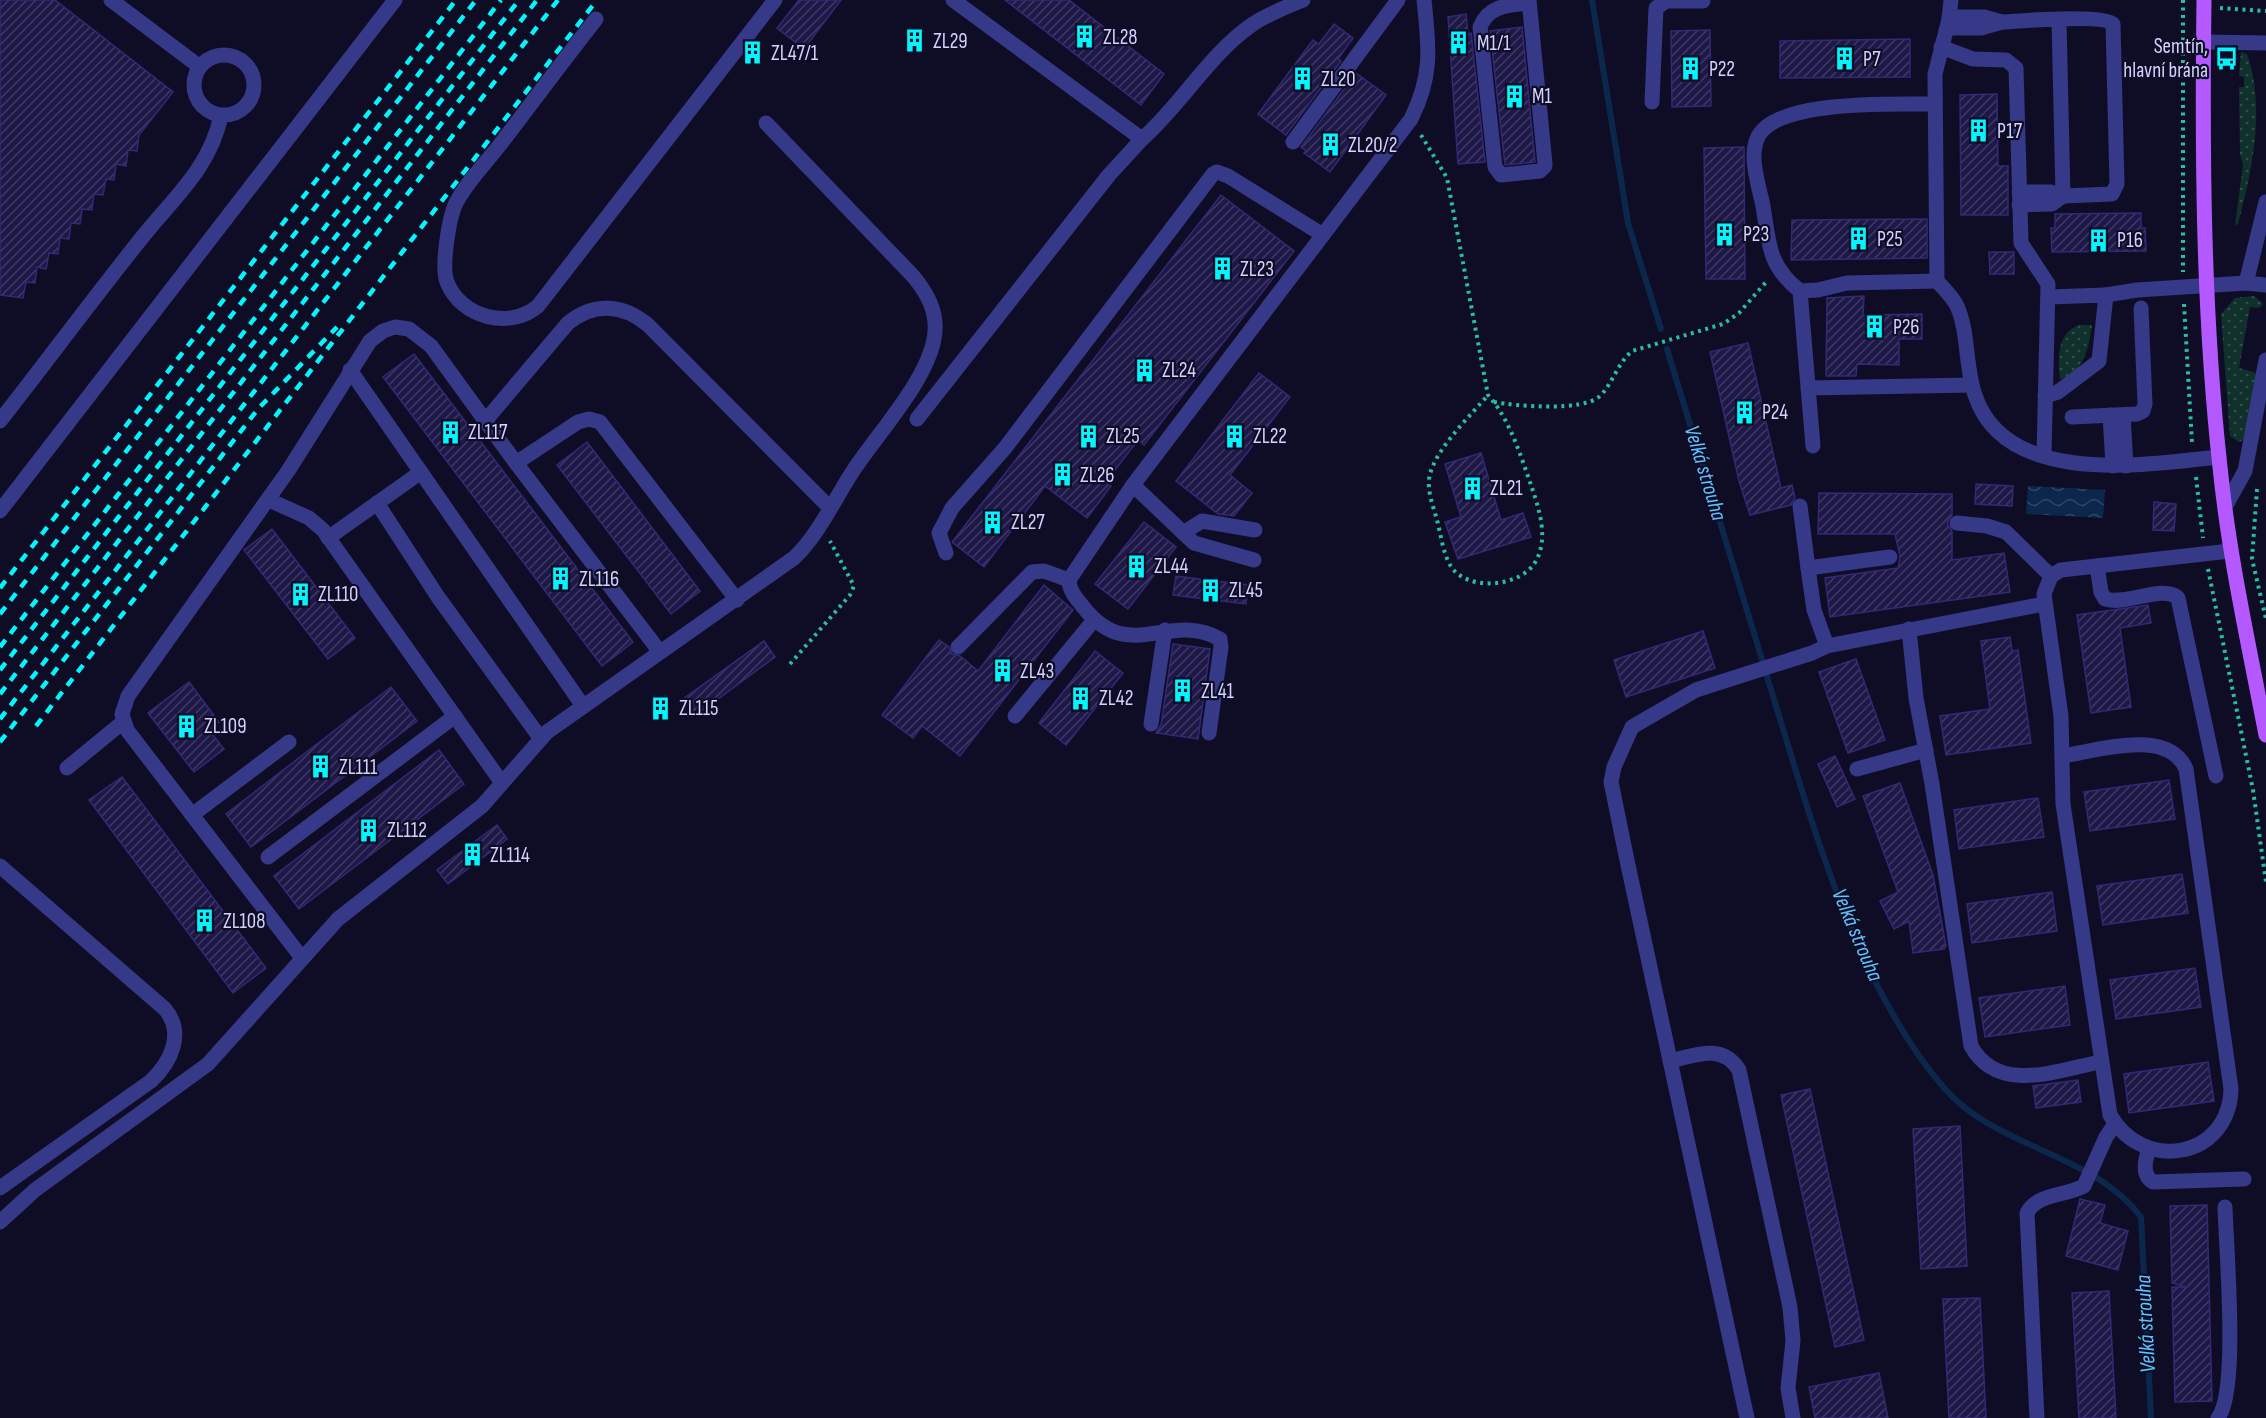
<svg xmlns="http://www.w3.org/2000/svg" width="2266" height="1418" viewBox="0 0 2266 1418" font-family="'Sofia Sans Condensed',sans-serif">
	<defs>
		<pattern id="grass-dots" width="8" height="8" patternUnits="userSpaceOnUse" patternTransform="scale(1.5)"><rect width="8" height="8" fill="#10302c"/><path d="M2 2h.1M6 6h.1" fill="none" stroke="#324d4c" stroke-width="1.8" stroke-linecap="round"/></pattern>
		<pattern id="water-waves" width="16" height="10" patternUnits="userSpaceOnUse" patternTransform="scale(1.5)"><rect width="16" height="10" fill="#0b284c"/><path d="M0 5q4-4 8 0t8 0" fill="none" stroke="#2e4667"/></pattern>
		<pattern id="building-hatch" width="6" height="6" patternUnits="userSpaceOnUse" patternTransform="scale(1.5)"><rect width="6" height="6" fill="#1e1848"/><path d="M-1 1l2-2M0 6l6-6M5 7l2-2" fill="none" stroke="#3e3963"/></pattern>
	</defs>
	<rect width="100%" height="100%" fill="#0f0d26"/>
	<g fill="url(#grass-dots)">
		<path d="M2241,52L2247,54C2266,108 2252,171 2238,224L2235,226L2243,164L2240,155L2239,87H2244V77L2239,76Z"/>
		<polygon points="2254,296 2263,304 2259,308 2250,307 2239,368 2254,372 2257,375 2245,439 2239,442 2230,436 2221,314 2235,298"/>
		<path d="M2079,325H2092C2089,346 2084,374 2060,379C2058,360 2056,333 2079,325Z"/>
	</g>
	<polygon fill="url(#water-waves)" points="2028,486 2105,490 2103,518 2026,514"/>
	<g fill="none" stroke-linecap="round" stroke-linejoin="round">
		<g stroke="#0b284c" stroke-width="6">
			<polyline points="1592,0 1628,223 1661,329"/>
			<path d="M1667,349C1702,464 1738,580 1773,696C1812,823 1856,986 1944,1088C1997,1149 2092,1152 2141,1217L2151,1418"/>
		</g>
	</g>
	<g fill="url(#building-hatch)" stroke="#322975" stroke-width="1.5">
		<polygon points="0,0 55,0 173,92 139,135 137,151 128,150 126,166 116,164 114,180 106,179 103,195 94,194 92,210 82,209 80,224 71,223 69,239 60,238 58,254 49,253 46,269 37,267 35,283 26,282 23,298 0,295"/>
		<polygon points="799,0 841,0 804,49 777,28"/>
		<polygon points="1005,0 1069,0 1164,74 1141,105"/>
		<polygon points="1466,14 1468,34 1471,33 1485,162 1458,164 1448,17"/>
		<polygon points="1334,24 1353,38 1338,59 1341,61 1286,135 1258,114 1313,40 1319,44"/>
		<polygon points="1522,27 1535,162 1505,165 1490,31"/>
		<polygon points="1710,30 1711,106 1672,107 1671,31"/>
		<polygon points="1910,39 1910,77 1780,78 1780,41"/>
		<polygon points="1356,73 1386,95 1330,172 1304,153 1306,151 1301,147"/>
		<polygon points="1997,94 1998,166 2008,166 2008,215 1961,215 1960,95"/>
		<polygon points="1744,147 1745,279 1706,279 1704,148"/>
		<polygon points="1221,195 1294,251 1144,445 1138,440 1105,483 1111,486 1087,518 1045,486 984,567 952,542"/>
		<polygon points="2141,213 2141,228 2145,228 2146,251 2052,252 2051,228 2055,228 2055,214"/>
		<polygon points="1927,219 1927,258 1791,260 1792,220"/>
		<polygon points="1989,252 2014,252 2014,274 1990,274"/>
		<polygon points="1864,296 1863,315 1922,314 1922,339 1899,339 1899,365 1857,364 1856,376 1826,376 1827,298"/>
		<polygon points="1748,343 1781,488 1792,485 1795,498 1791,505 1750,515 1739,481 1710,352"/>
		<polygon points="414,354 633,642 602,666 383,377"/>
		<polygon points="1259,373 1290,397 1230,475 1252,493 1234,516 1218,514 1176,481"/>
		<polygon points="587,442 700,591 671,614 557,465"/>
		<polygon points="1481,453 1501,520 1523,513 1531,537 1458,559 1445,522 1461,517 1445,464"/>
		<polygon points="1976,484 2013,486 2012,506 1975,504"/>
		<polygon points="1819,493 1952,494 1952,515 1947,523 1952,531 1952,560 2004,553 2010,592 1830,617 1825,578 1898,568 1900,556 1895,534 1818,534"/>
		<polygon points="2154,502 2176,504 2174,531 2153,530"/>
		<polygon points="1144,522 1176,547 1128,609 1095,584"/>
		<polygon points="272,529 355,638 328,659 244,550"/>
		<polygon points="1176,576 1248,585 1246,604 1173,595"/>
		<polygon points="1044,585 1073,610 960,756 922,726 913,738 882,715 939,640 949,647 952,654 960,656 978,671"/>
		<polygon points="2148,605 2151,623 2120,628 2131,707 2091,713 2077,615"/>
		<polygon points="1703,631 1715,668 1626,697 1614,660"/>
		<polygon points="2010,637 2012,651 2018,650 2031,743 1946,755 1940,716 1990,709 1981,641"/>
		<polygon points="764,641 775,657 695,716 683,699"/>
		<polygon points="1173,644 1210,649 1198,739 1156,733 1161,725"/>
		<polygon points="1095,651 1123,673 1066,745 1039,723"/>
		<polygon points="1856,659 1885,740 1848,753 1819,672"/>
		<polygon points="189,682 219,722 209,730 224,749 194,772 148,713"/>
		<polygon points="391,687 417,721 251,847 226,814"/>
		<polygon points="439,750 464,784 299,909 274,876"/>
		<polygon points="1835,756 1855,799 1837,807 1818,764"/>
		<polygon points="122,777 266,968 233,993 89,800"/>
		<polygon points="2169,780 2175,819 2090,831 2084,792"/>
		<polygon points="1900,783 1933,875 1946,946 1944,949 1913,953 1909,921 1894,929 1880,901 1898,892 1863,796"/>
		<polygon points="2038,798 2044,837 1959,849 1954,810"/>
		<polygon points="497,825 507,839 448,884 437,870"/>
		<polygon points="2182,874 2188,913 2103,925 2097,886"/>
		<polygon points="2052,892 2057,931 1972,943 1967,904"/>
		<polygon points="2195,968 2201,1007 2116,1019 2110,980"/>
		<polygon points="2065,986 2070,1025 1985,1037 1979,998"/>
		<polygon points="2208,1062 2214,1101 2129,1113 2124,1074"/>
		<polygon points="2078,1080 2081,1102 2036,1108 2033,1086"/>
		<polygon points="1810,1089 1864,1340 1835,1347 1781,1095"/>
		<polygon points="1960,1126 1967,1266 1921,1269 1913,1129"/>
		<polygon points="2080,1199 2105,1205 2100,1223 2128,1231 2118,1270 2066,1256"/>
		<polygon points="2207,1205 2212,1401 2175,1402 2172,1287 2186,1287 2172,1283 2170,1206"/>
		<polygon points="2109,1291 2116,1418 2079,1418 2072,1293"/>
		<polygon points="1980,1298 1986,1418 1949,1418 1943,1299"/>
		<polygon points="1879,1373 1888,1418 1815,1418 1809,1387"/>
	</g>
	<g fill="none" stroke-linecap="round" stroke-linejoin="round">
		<g stroke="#27bda8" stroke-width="4" stroke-dasharray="3 4.5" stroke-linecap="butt">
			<polyline points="2183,0 2183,272"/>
			<polyline points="2220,8 2266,11"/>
			<path d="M1421,135L1447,178L1488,395C1510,420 1520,454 1531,485C1539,509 1550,540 1534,564C1518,587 1469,591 1452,568C1443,555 1441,535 1437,520C1433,505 1425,487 1431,471C1439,446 1470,416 1488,395"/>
			<polyline points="2184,304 2192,443"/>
			<path d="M1494,402C1516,406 1583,412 1600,396C1613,383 1617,364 1632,351L1723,324L1739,313L1767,281"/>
			<polyline points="2196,477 2203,538"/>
			<polyline points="2257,489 2252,559 2266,619"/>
			<polyline points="2208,569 2253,790 2266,882"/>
			<polyline points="790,664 850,595 854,586 830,541"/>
		</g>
		<g stroke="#353987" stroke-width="15">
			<polyline points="111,0 200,67"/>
			<path d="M953,0L1142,139C1181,105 1210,53 1253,24C1268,14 1286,7 1303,0"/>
			<path d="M1529,0L1545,164V166L1540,171L1501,175L1495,167L1480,27C1489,5 1509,5 1529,3"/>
			<path d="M1951,0L1949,19L1935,74L1937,281C1944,289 1952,296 1957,306C1969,333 1965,367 1975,395C2005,487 2145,465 2219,457"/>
			<path d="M596,19C563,61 531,104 499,146C484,165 465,184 455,205C449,219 441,267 447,282C461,318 510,330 538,306L775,0"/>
			<path d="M2002,22C2020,21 2103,14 2113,24L2117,184L2112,194L2063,196L2059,20"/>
			<polyline points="1947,28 1981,28 2002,22 1984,17 1949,17"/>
			<polyline points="2205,42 2266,43"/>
			<polyline points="1941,47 1973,59 2006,60 2016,68 2021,243 2048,284 2044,455"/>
			<circle cx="224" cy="85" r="30"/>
			<polyline points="1652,102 1656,8 1666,1 1703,1"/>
			<polyline points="1293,142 1398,0"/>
			<polyline points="2019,205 2052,204 2063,196 2051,192 2019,192"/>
			<polyline points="2246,283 2266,202"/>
			<path d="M1800,291C1768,266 1769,243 1763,206C1759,186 1749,158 1757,139C1773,98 1898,105 1935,104"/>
			<polyline points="2106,295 2137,290 2246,283 2266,285"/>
			<polyline points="350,370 583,706"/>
			<polyline points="1808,388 1972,385"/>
			<polyline points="2045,396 2058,392 2099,361 2106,295 2048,297"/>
			<polyline points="2110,415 2113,466"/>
			<polyline points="2123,415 2126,466"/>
			<polyline points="2072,417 2137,414 2143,411 2145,404 2141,308"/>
			<polyline points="917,419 1109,175 1142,139"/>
			<path d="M486,420L568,323C594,302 623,304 648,325L830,508"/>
			<path d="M0,421C47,361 92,300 140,240C173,198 209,170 221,116"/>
			<polyline points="1813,446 1800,291 1818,290 1847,283 1937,281"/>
			<polyline points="516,463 578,422 589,419 600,422 737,600"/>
			<polyline points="1133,485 1194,543 1254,560"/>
			<polyline points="269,500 309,518 323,530 502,783"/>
			<polyline points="377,503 438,597 541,739"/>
			<polyline points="1800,506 1808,568"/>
			<polyline points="2225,507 2245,471 2266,360"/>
			<polyline points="0,511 395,0"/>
			<polyline points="1957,523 1987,526 2006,532 2051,576"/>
			<polyline points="1183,533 1202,521 1255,530"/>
			<polyline points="328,538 421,472"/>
			<polyline points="946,553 939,533 952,508 1005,448 1213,174 1217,172 1228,176 1323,235"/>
			<polyline points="1890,557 1808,568 1814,610 1827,646 2044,604"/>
			<path d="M2097,566L2101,592L2105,599C2125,606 2164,584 2178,598L2216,776"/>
			<path d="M1909,629L1916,698L1932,784L1971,1046C1998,1095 2058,1070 2100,1062"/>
			<polyline points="958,647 1032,572 1044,571 1069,580"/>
			<polyline points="1015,716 1094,620"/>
			<polyline points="1151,724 1165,630"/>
			<path d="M1209,733L1221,647L1220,639C1168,610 1130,665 1084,608C1077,599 1069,591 1069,580L1133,485L1411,119C1433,75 1429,47 1424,0"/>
			<path d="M2062,756C2097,751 2168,727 2186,769L2231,1089C2229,1159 2143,1173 2110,1115L2063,804L2061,716L2044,594L2051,576L2061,570L2230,551"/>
			<polyline points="67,768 123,722"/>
			<polyline points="1857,769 1926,750"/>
			<polyline points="192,815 289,742"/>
			<polyline points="268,857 455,716"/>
			<path d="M0,866L165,1009C185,1033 171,1062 151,1081L0,1188"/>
			<polyline points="302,958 127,730 122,714 128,696 288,471 370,341 383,331 395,327 409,329 431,346 516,463 660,652"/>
			<path d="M1670,1061C1696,1055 1722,1043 1739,1070L1790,1307L1793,1341L1788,1388L1793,1418"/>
			<path d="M2149,1149C2145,1160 2141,1175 2153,1182L2244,1179"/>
			<path d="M0,1222L35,1190L208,1064L338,919L482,806L547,732L794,558C819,534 834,500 853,471C878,433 926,382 934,339C939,314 928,294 913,276L766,123"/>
			<polyline points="1747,1418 1628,865 1611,782 1614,767 1632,727 1696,690 1812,653 1827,646"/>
			<path d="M2037,1418L2027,1213C2037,1193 2066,1196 2084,1186L2106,1137L2115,1124"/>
			<path d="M2218,1418C2239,1391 2226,1248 2225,1207"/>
		</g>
		<path stroke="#b459ff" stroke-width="15" d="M2204,0C2202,155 2203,313 2220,467C2229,557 2249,646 2266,735"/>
		<g stroke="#00f7fd" stroke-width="4.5" stroke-dasharray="9 8" stroke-linecap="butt">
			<polyline points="0,588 456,0"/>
			<polyline points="0,614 476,0"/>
			<polyline points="0,647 501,0"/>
			<polyline points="0,670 519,0"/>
			<polyline points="0,694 537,0"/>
			<polyline points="0,719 558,0"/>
			<polyline points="36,726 597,0"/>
			<polyline points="0,742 258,409 337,327"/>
		</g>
	</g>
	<defs>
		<symbol id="building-bare" viewBox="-9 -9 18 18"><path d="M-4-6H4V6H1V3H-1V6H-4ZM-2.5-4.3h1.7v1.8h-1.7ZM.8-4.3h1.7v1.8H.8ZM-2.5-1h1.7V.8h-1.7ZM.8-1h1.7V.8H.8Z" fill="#00f7fd" stroke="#0f0d26" stroke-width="2.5" paint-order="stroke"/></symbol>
		<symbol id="bus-bare" viewBox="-9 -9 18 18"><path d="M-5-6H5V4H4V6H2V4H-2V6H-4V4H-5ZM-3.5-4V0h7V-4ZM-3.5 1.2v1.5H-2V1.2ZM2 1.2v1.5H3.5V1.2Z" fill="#00f7fd" stroke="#0f0d26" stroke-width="2.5" paint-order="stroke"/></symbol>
	</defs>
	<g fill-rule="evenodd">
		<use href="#building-bare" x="1068" y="20" width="33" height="33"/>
		<use href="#building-bare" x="898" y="24" width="33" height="33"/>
		<use href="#building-bare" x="1442" y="26" width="33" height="33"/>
		<use href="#building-bare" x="736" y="36" width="33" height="33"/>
		<use href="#bus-bare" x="2210" y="42" width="33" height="33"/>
		<use href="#building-bare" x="1828" y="42" width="33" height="33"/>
		<use href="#building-bare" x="1674" y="52" width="33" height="33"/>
		<use href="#building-bare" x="1286" y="62" width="33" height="33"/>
		<use href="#building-bare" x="1498" y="80" width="33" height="33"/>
		<use href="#building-bare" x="1962" y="114" width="33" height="33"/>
		<use href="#building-bare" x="1314" y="128" width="33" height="33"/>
		<use href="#building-bare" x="1708" y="218" width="33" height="33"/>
		<use href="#building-bare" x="1842" y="222" width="33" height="33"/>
		<use href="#building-bare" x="2082" y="224" width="33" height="33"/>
		<use href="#building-bare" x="1206" y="252" width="33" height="33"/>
		<use href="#building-bare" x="1858" y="310" width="33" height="33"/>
		<use href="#building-bare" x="1128" y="354" width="33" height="33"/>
		<use href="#building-bare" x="1728" y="396" width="33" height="33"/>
		<use href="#building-bare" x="434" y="416" width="33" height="33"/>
		<use href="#building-bare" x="1072" y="420" width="33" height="33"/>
		<use href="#building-bare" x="1218" y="420" width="33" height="33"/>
		<use href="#building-bare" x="1046" y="458" width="33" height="33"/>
		<use href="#building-bare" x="1456" y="472" width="33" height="33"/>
		<use href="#building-bare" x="976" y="506" width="33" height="33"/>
		<use href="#building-bare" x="1120" y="550" width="33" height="33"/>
		<use href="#building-bare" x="544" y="562" width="33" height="33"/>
		<use href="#building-bare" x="1194" y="574" width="33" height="33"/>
		<use href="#building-bare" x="284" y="578" width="33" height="33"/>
		<use href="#building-bare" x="986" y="654" width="33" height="33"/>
		<use href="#building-bare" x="1166" y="674" width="33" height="33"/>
		<use href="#building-bare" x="1064" y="682" width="33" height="33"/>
		<use href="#building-bare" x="644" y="692" width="33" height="33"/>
		<use href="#building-bare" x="170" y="710" width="33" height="33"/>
		<use href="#building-bare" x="304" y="750" width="33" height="33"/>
		<use href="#building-bare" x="352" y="814" width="33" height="33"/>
		<use href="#building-bare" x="456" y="838" width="33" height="33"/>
		<use href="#building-bare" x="188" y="904" width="33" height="33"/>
	</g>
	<g text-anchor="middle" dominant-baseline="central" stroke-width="4.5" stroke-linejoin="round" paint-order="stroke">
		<g font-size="21" fill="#d3d2ff" stroke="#0f0d26" text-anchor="start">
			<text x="1103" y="37">ZL28</text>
			<text x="933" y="41">ZL29</text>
			<text x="1477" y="43">M1/1</text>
			<text x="2208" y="46" text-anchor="end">Semtín,<tspan x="2208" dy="24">hlavní brána</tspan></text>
			<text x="771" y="53">ZL47/1</text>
			<text x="1863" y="59">P7</text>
			<text x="1709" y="69">P22</text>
			<text x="1321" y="79">ZL20</text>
			<text x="1532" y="96">M1</text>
			<text x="1997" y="131">P17</text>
			<text x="1348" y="145">ZL20/2</text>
			<text x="1743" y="234">P23</text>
			<text x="1877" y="239">P25</text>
			<text x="2117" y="240">P16</text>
			<text x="1240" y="269">ZL23</text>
			<text x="1893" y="327">P26</text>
			<text x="1162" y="370">ZL24</text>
			<text x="1762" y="412">P24</text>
			<text x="468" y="432">ZL117</text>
			<text x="1106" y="436">ZL25</text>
			<text x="1253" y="436">ZL22</text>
			<text x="1080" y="475">ZL26</text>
			<text x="1490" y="488">ZL21</text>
			<text x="1011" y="522">ZL27</text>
			<text x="1154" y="566">ZL44</text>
			<text x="579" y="579">ZL116</text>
			<text x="1229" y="590">ZL45</text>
			<text x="318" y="594">ZL110</text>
			<text x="1020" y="671">ZL43</text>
			<text x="1201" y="691">ZL41</text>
			<text x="1099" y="698">ZL42</text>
			<text x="679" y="708">ZL115</text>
			<text x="204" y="726">ZL109</text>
			<text x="339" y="767">ZL111</text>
			<text x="387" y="830">ZL112</text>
			<text x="490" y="855">ZL114</text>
			<text x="223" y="921">ZL108</text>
		</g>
		<g font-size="22" font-style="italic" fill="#60c2ff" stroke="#0f0d26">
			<text transform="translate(1705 473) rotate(73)">Velká strouha</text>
			<text transform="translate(1857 935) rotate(67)">Velká strouha</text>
			<text transform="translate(2146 1324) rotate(-93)">Velká strouha</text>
		</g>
	</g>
</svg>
